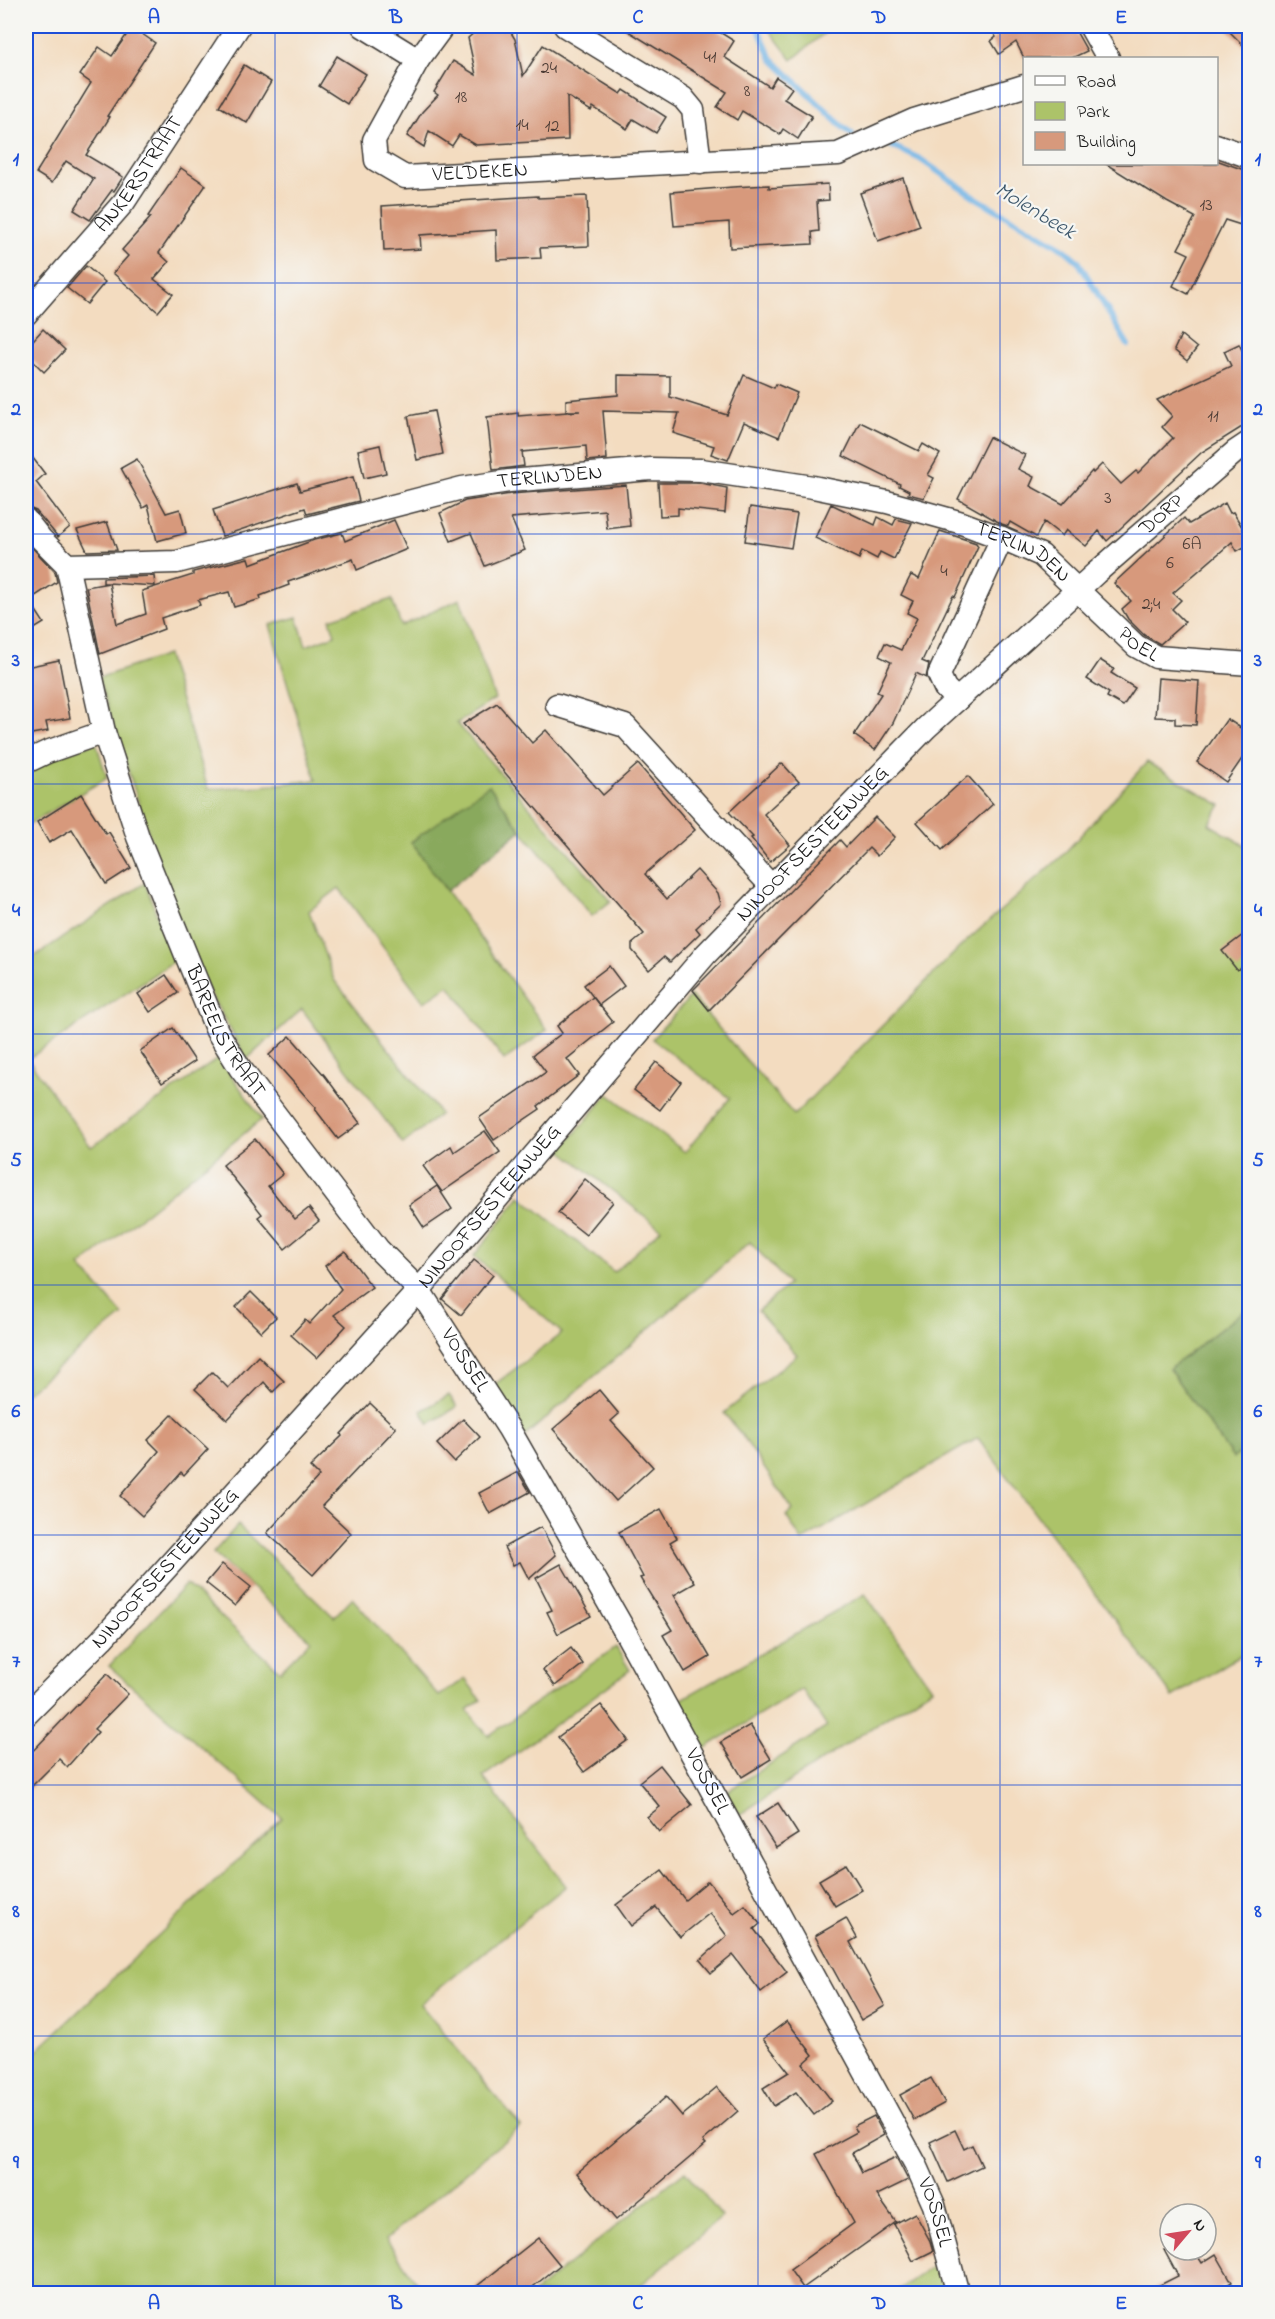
<svg xmlns="http://www.w3.org/2000/svg" width="1275" height="2319" viewBox="0 0 1275 2319" font-family="'Indie Flower',sans-serif">
	<rect width="100%" height="100%" fill="#f6f6f2"/>
	<filter id="ink" filterUnits="userSpaceOnUse"><feTurbulence type="fractalNoise" baseFrequency=".0167" numOctaves="2"/><feDisplacementMap in="SourceGraphic" scale="12" xChannelSelector="R" yChannelSelector="G"/><feConvolveMatrix kernelMatrix="1 2 1 2 8 2 1 2 1" color-interpolation-filters="sRGB"/></filter>
	<filter id="wash" filterUnits="userSpaceOnUse"><feTurbulence type="fractalNoise" baseFrequency=".008" numOctaves="4" result="noise"/><feDisplacementMap in="SourceGraphic" scale="24" xChannelSelector="R" yChannelSelector="G"/><feGaussianBlur stdDeviation="1.35" result="paint"/><feColorMatrix in="noise" values="0 0 0 0 0 0 0 0 0 0 0 0 0 0 0 0 0 1.4 0 .05"/><feComposite in="paint" operator="in"/></filter>
	<g filter="url(#wash)">
		<rect width="100%" height="100%" fill="#f3dcc0"/>
		<g fill="#acc369" stroke="#647042" stroke-width="1.5">
			<polygon points="766,26 833,26 792,60"/>
			<polygon points="392,599 401,626 460,599 495,699 457,723 611,901 592,916 521,830 489,786 411,842 547,1030 504,1060 449,985 424,1002 339,888 309,911 334,980 440,1114 403,1144 302,1009 247,1059 209,992 171,902 98,678 167,655 208,789 261,786 316,780 270,625 297,617 306,646 335,635 330,619"/>
			<polygon points="96,742 107,778 26,826 26,768"/>
			<polygon points="1147,762 1221,805 1209,824 1249,848 1249,1307 1169,1369 1233,1458 1249,1447 1249,1650 1173,1697 978,1438 802,1541 786,1516 793,1510 741,1434 724,1413 797,1355 758,1311 789,1284 750,1242 525,1436 494,1385 562,1333 474,1256 520,1196 614,1272 661,1229 561,1150 608,1094 685,1152 730,1098 652,1039 691,996 794,1115 962,945 1061,857"/>
			<polygon points="145,883 174,961 28,1059 91,1147 219,1058 262,1119 80,1266 123,1315 26,1393 26,962"/>
			<polygon points="449,1395 457,1407 429,1424 421,1411"/>
			<polygon points="238,1525 334,1617 352,1598 439,1696 465,1679 481,1700 467,1710 488,1736 616,1647 630,1670 483,1777 566,1886 420,2004 521,2127 386,2239 424,2293 26,2293 26,2061 282,1818 109,1666 186,1584 280,1671 311,1640 213,1553"/>
			<polygon points="865,1594 932,1688 739,1815 726,1792 827,1727 802,1689 702,1750 677,1702"/>
			<polygon points="685,2171 722,2217 631,2293 533,2293"/>
			<polygon points="939,2262 947,2293 894,2293"/>
		</g>
		<g fill="#89a95d" stroke="#52623c" stroke-width="1.5">
			<polygon points="489,785 521,830 447,891 411,842"/>
			<polygon points="1249,1307 1249,1447 1233,1458 1169,1369"/>
		</g>
		<g fill="none" stroke-linecap="round" stroke-linejoin="round">
			<g stroke="#70b2e4" stroke-width="6">
				<polyline points="757,26 772,59 844,128 852,134"/>
				<polyline points="890,145 920,159 978,199 1064,249 1078,261 1128,345"/>
			</g>
		</g>
		<g id="blocks">
			<g fill="#d7997c">
				<polygon points="482,26 507,26 515,39 523,76 543,45 621,94 624,90 666,117 656,133 633,119 627,129 593,107 591,111 567,96 568,140 476,145 459,135 452,146 429,131 424,147 407,136 422,112 438,95 434,92 453,61 476,75 468,38"/>
				<polygon points="620,26 710,26 734,41 724,57 770,87 776,77 792,88 784,99 812,116 798,139 783,129 780,134 742,111 737,120 717,107 727,92"/>
				<polygon points="989,26 1073,26 1087,51 1072,58 1024,58 1016,42 999,54 991,41 996,37"/>
				<polygon points="1224,26 1250,26 1250,52"/>
				<polygon points="132,27 155,43 107,116 110,117 86,155 123,177 114,191 112,190 90,220 74,210 94,179 66,161 52,183 36,173 91,83 80,75 99,47 112,56"/>
				<polygon points="337,56 366,74 347,104 319,86"/>
				<polygon points="244,65 271,82 247,123 219,106"/>
				<polygon points="1216,160 1250,172 1250,210 1244,226 1225,220 1188,294 1173,286 1189,254 1178,249 1195,217 1167,202 1106,164 1216,164"/>
				<polygon points="181,168 206,185 159,253 169,262 154,279 173,294 158,312 113,273 128,256 122,250 151,217 148,216"/>
				<polygon points="903,178 920,226 878,241 860,193"/>
				<polygon points="828,184 829,200 817,201 819,231 812,232 813,244 730,248 729,222 674,226 671,192 733,187 769,185 769,188"/>
				<polygon points="538,196 538,198 587,196 589,246 540,248 541,258 497,260 496,230 420,235 421,249 384,251 382,206"/>
				<polygon points="86,266 105,282 87,304 67,288"/>
				<polygon points="43,329 65,350 44,372 26,354 26,348"/>
				<polygon points="1181,335 1197,348 1187,361 1174,350"/>
				<polygon points="1239,344 1250,366 1250,422 1202,452 1107,541 1099,531 1086,546 1066,530 1062,536 1044,522 1036,537 1010,522 1008,526 1002,524 958,499 989,437 1025,455 1018,469 1034,477 1030,486 1063,504 1092,471 1093,473 1102,464 1121,484 1136,471 1138,473 1173,438 1162,427 1172,416 1157,400 1231,366 1224,351"/>
				<polygon points="618,375 670,376 670,397 727,415 744,375 774,388 776,384 797,393 779,437 744,422 728,460 711,454 714,446 673,433 679,413 603,411 607,459 587,461 586,446 522,452 524,466 493,470 487,417 518,413 518,416 580,411 566,411 566,400 618,395"/>
				<polygon points="434,411 443,454 417,460 408,416"/>
				<polygon points="860,422 919,451 923,444 940,454 928,475 934,478 924,498 908,494 909,491 899,486 900,484 843,456"/>
				<polygon points="380,445 386,473 364,478 358,450"/>
				<polygon points="26,449 45,474 36,482 70,527 58,537 36,511 26,507"/>
				<polygon points="137,459 166,513 180,509 186,533 157,541 148,505 143,508 121,468"/>
				<polygon points="353,477 359,501 307,514 305,508 222,536 213,510 297,483 300,491"/>
				<polygon points="658,483 700,483 727,488 725,513 678,508 678,515 660,516"/>
				<polygon points="626,485 630,526 607,529 605,510 511,518 525,550 485,566 471,533 451,541 440,513 465,501 511,494"/>
				<polygon points="1225,503 1230,513 1233,512 1250,540 1250,544 1237,551 1232,542 1173,593 1181,600 1172,609 1185,622 1160,644 1144,635 1128,619 1122,609 1131,601 1114,583 1184,518 1189,524"/>
				<polygon points="831,504 875,525 878,517 893,525 896,519 912,523 894,559 880,552 877,559 862,551 859,559 815,538"/>
				<polygon points="750,507 797,514 791,548 745,541"/>
				<polygon points="394,520 407,549 357,570 353,559 288,582 289,585 260,596 261,599 234,607 229,592 198,600 200,605 161,618 164,629 100,654 86,587 109,583 103,583 103,578 154,576 155,586 109,583 117,624 146,614 142,591 193,575 193,572 248,558 250,564 314,540 342,533 345,541"/>
				<polygon points="107,522 117,550 87,551 77,530"/>
				<polygon points="940,531 976,543 978,546 955,597 953,596 922,661 929,664 926,678 916,673 893,723 875,750 854,735 881,694 877,692 891,662 879,656 885,643 901,650 917,618 907,613 913,601 901,595 911,575 919,579"/>
				<polygon points="26,541 55,572 57,582 29,600 44,623 26,634"/>
				<polygon points="59,660 70,718 46,722 48,731 26,735 26,696 30,695 26,667"/>
				<polygon points="1100,660 1114,669 1111,673 1135,688 1123,706 1107,697 1109,693 1087,679"/>
				<polygon points="1158,678 1199,681 1196,725 1175,724 1175,718 1155,717"/>
				<polygon points="497,703 532,743 546,730 603,795 638,764 695,830 645,874 667,899 697,870 718,893 721,904 696,928 700,933 670,962 664,957 649,970 632,950 632,944 644,934 463,724"/>
				<polygon points="1227,719 1250,734 1250,747 1226,782 1197,762"/>
				<polygon points="782,763 799,782 764,814 790,845 770,862 751,838 753,837 729,812"/>
				<polygon points="968,776 993,804 942,850 917,822"/>
				<polygon points="81,794 106,834 109,832 131,868 106,884 72,829 49,843 37,822"/>
				<polygon points="875,817 895,837 877,856 869,848 709,1010 693,990 698,985 840,840 846,847"/>
				<polygon points="1243,935 1250,944 1250,961 1237,970 1222,951"/>
				<polygon points="609,966 624,986 599,1005 584,985"/>
				<polygon points="166,975 178,993 150,1012 138,994"/>
				<polygon points="593,997 613,1022 567,1059 579,1075 538,1106 540,1109 494,1140 479,1118 546,1072 533,1055 562,1033 557,1026"/>
				<polygon points="173,1028 195,1061 162,1083 140,1051"/>
				<polygon points="290,1036 325,1076 360,1123 338,1139 315,1109 316,1108 269,1055"/>
				<polygon points="656,1062 681,1082 660,1110 634,1090"/>
				<polygon points="485,1131 500,1152 442,1192 423,1166 451,1146 454,1152"/>
				<polygon points="255,1139 283,1174 268,1186 295,1219 309,1208 319,1221 285,1249 258,1217 262,1214 223,1165"/>
				<polygon points="585,1179 613,1202 586,1235 558,1213"/>
				<polygon points="437,1186 452,1209 424,1228 409,1205"/>
				<polygon points="345,1251 372,1287 334,1315 346,1326 317,1358 291,1335 305,1320 309,1324 341,1289 325,1266"/>
				<polygon points="474,1260 493,1275 461,1315 442,1299"/>
				<polygon points="251,1292 276,1317 261,1332 236,1307"/>
				<polygon points="258,1356 284,1381 273,1392 264,1382 227,1420 195,1389 212,1372 228,1388"/>
				<polygon points="599,1390 619,1414 611,1421 653,1467 616,1501 553,1429"/>
				<polygon points="370,1403 396,1428 322,1506 351,1533 313,1575 267,1533 319,1476 310,1467 342,1436 341,1434"/>
				<polygon points="172,1415 208,1449 184,1475 181,1472 142,1516 120,1496 159,1451 148,1440"/>
				<polygon points="463,1419 480,1437 454,1462 437,1444"/>
				<polygon points="518,1472 530,1492 490,1514 479,1493"/>
				<polygon points="661,1509 677,1538 670,1542 695,1583 674,1595 710,1657 685,1672 663,1635 672,1630 640,1578 643,1577 619,1532"/>
				<polygon points="541,1527 556,1555 529,1579 520,1562 513,1565 504,1547"/>
				<polygon points="222,1564 251,1587 235,1606 206,1583"/>
				<polygon points="561,1564 591,1616 558,1634 547,1612 552,1610 536,1578"/>
				<polygon points="571,1648 583,1664 555,1686 543,1670"/>
				<polygon points="107,1674 128,1694 94,1729 98,1732 67,1767 59,1759 26,1792 26,1758"/>
				<polygon points="601,1705 628,1740 584,1772 558,1737"/>
				<polygon points="750,1725 771,1759 742,1777 721,1742"/>
				<polygon points="660,1765 692,1805 659,1832 647,1817 660,1807 639,1782"/>
				<polygon points="778,1803 798,1834 776,1848 756,1817"/>
				<polygon points="846,1864 862,1890 835,1906 819,1880"/>
				<polygon points="662,1870 685,1900 708,1881 734,1913 745,1905 760,1924 754,1929 787,1972 761,1992 733,1955 711,1973 700,1960 727,1936 710,1913 680,1937 656,1907 631,1926 616,1905"/>
				<polygon points="846,1918 857,1938 850,1942 885,2006 861,2020 815,1936"/>
				<polygon points="787,2021 813,2055 803,2064 832,2101 814,2115 796,2092 774,2106 763,2088 789,2072 763,2039"/>
				<polygon points="931,2078 945,2103 914,2120 900,2095"/>
				<polygon points="717,2087 738,2111 703,2141 706,2144 616,2220 577,2173 666,2097 682,2116"/>
				<polygon points="874,2116 884,2135 852,2153 862,2173 896,2157 908,2180 877,2195 896,2222 803,2288 790,2270 854,2223 816,2154 857,2132 854,2126"/>
				<polygon points="955,2130 964,2149 972,2145 982,2166 948,2182 930,2142"/>
				<polygon points="915,2213 930,2241 933,2251 913,2261 894,2224"/>
				<polygon points="538,2238 560,2265 524,2294 467,2294"/>
				<polygon points="1164,2250 1194,2250 1202,2263 1216,2254 1232,2282 1211,2294 1142,2294 1178,2276"/>
			</g>
		</g>
	</g>
	<g filter="url(#ink)">
		<use href="#blocks" fill-opacity="0" stroke="#3c3935" stroke-width="1.5"/>
		<g fill="none" stroke-linecap="round" stroke-linejoin="round">
			<defs>
				<g id="minor">
					<path id="s1" d="M363,26L418,60L374,140L376,160L405,177L838,154L914,120L1024,86"/>
					<polyline points="565,26 683,98 693,110 700,162"/>
					<polyline points="1090,26 1108,58"/>
					<polyline points="418,60 443,26"/>
					<polyline points="1216,145 1250,157"/>
					<path id="s2" d="M26,314L124,202L239,26"/>
					<path id="s3" d="M26,520L41,539L67,565L177,562L462,488L509,481L651,469L701,470L813,487L887,502L959,522L1002,538L1041,555L1136,646L1156,657L1250,664"/>
					<path id="s4" d="M67,565L104,732L138,837L217,1031L240,1068L378,1249L419,1290L509,1429L627,1635L917,2167L934,2205L958,2294"/>
					<polyline points="957,700 945,688 939,675 1002,538"/>
					<polyline points="557,705 625,726 772,887"/>
					<polyline points="26,762 47,752 104,732"/>
					<path id="s5" d="M26,1715L102,1639L419,1290L706,954L926,728L1096,573L1235,452L1250,442"/>
				</g>
			</defs>
			<use href="#minor" stroke="#3c3935" stroke-width="25"/>
			<use href="#minor" stroke="#fff" stroke-width="22"/>
		</g>
	</g>
	<path fill="none" stroke="#1d4ed8" stroke-width="1.5" stroke-opacity="0.55" d="M275,26V2294M517,26V2294M758,26V2294M1000,26V2294M26,283H1250M26,534H1250M26,784H1250M26,1034H1250M26,1285H1250M26,1535H1250M26,1785H1250M26,2036H1250"/>
	<g text-anchor="middle" dominant-baseline="central" stroke-width="4.5" stroke-linejoin="round" paint-order="stroke">
		<g font-size="18" fill="#4b3b34">
			<text x="710" y="58">41</text>
			<text x="549" y="69">24</text>
			<text x="747" y="92">8</text>
			<text x="461" y="98">18</text>
			<text x="522" y="126">14</text>
			<text x="552" y="127">12</text>
			<text x="1206" y="206">13</text>
			<text x="1213" y="417">11</text>
			<text x="1108" y="499">3</text>
			<text x="1192" y="545">6A</text>
			<text x="1170" y="564">6</text>
			<text x="944" y="572">4</text>
			<text x="1151" y="605">2;4</text>
		</g>
		<g font-size="21" fill="#1c1c1c" stroke="#f6f6f2">
			<text stroke="none"><textPath href="#s1" startOffset="285">VELDEKEN</textPath></text>
			<text stroke="none"><textPath href="#s2" startOffset="180">ANKERSTRAAT</textPath></text>
			<text stroke="none"><textPath href="#s3" startOffset="554">TERLINDEN</textPath></text>
			<text stroke="none"><textPath href="#s5" startOffset="1654">DORP</textPath></text>
			<text stroke="none"><textPath href="#s3" startOffset="1040">TERLINDEN</textPath></text>
			<text stroke="none"><textPath href="#s3" startOffset="1190">POEL</textPath></text>
			<text stroke="none"><textPath href="#s5" startOffset="1174">NINOOFSESTEENWEG</textPath></text>
			<text stroke="none"><textPath href="#s4" startOffset="495">BAREELSTRAAT</textPath></text>
			<text stroke="none"><textPath href="#s5" startOffset="688">NINOOFSESTEENWEG</textPath></text>
			<text stroke="none"><textPath href="#s4" startOffset="904">VOSSEL</textPath></text>
			<text stroke="none"><textPath href="#s5" startOffset="202">NINOOFSESTEENWEG</textPath></text>
			<text stroke="none"><textPath href="#s4" startOffset="1390">VOSSEL</textPath></text>
			<text stroke="none"><textPath href="#s4" startOffset="1878">VOSSEL</textPath></text>
		</g>
		<g font-size="22" font-style="italic" fill="#3e586c" stroke="#f6f6f2">
			<text transform="translate(1035 212) rotate(31)">Molenbeek</text>
		</g>
	</g>
	<rect width="1275" height="2319" fill="none" stroke="#f6f6f2" stroke-width="66"/>
	<rect x="1023" y="57" width="195" height="108" fill="#f6f6f2" stroke="#9f9f9c" stroke-width="1.5"/>
	<rect x="1035" y="76" width="30" height="9" fill="#ffffff" stroke="#9f9f9c" stroke-width="1.5"/>
	<text x="1077" y="87" font-size="18" fill="#1c1c1c">Road</text>
	<rect x="1035" y="102" width="30" height="18" fill="#acc369" stroke="#9f9f9c" stroke-width="1.5"/>
	<text x="1077" y="117" font-size="18" fill="#1c1c1c">Park</text>
	<rect x="1035" y="132" width="30" height="18" fill="#d7997c" stroke="#9f9f9c" stroke-width="1.5"/>
	<text x="1077" y="147" font-size="18" fill="#1c1c1c">Building</text>
	<g transform="translate(1188 2232) rotate(61)"><circle r="28" fill="#f6f6f2" stroke="#9f9f9c" stroke-width="1.5"/>
	<path d="M0-4.5L10 22L0 15L-10 22Z" fill="#d1495b"/>
	<text y="-9" font-size="16" font-weight="bold" text-anchor="middle" fill="#1c1c1c">N</text>
	</g>
	<rect x="33" y="33" width="1209" height="2253" fill="none" stroke="#1d4ed8" stroke-width="2"/>
	<g font-size="20" text-anchor="middle" font-weight="bold" fill="#1d4ed8">
		<text x="154" y="23">A</text>
		<text x="396" y="23">B</text>
		<text x="638" y="23">C</text>
		<text x="879" y="23">D</text>
		<text x="1121" y="23">E</text>
		<text x="16" y="165">1</text>
		<text x="1258" y="165">1</text>
		<text x="16" y="415">2</text>
		<text x="1258" y="415">2</text>
		<text x="16" y="666">3</text>
		<text x="1258" y="666">3</text>
		<text x="16" y="916">4</text>
		<text x="1258" y="916">4</text>
		<text x="16" y="1166">5</text>
		<text x="1258" y="1166">5</text>
		<text x="16" y="1417">6</text>
		<text x="1258" y="1417">6</text>
		<text x="16" y="1667">7</text>
		<text x="1258" y="1667">7</text>
		<text x="16" y="1917">8</text>
		<text x="1258" y="1917">8</text>
		<text x="16" y="2168">9</text>
		<text x="1258" y="2168">9</text>
		<text x="154" y="2309">A</text>
		<text x="396" y="2309">B</text>
		<text x="638" y="2309">C</text>
		<text x="879" y="2309">D</text>
		<text x="1121" y="2309">E</text>
	</g>
</svg>
